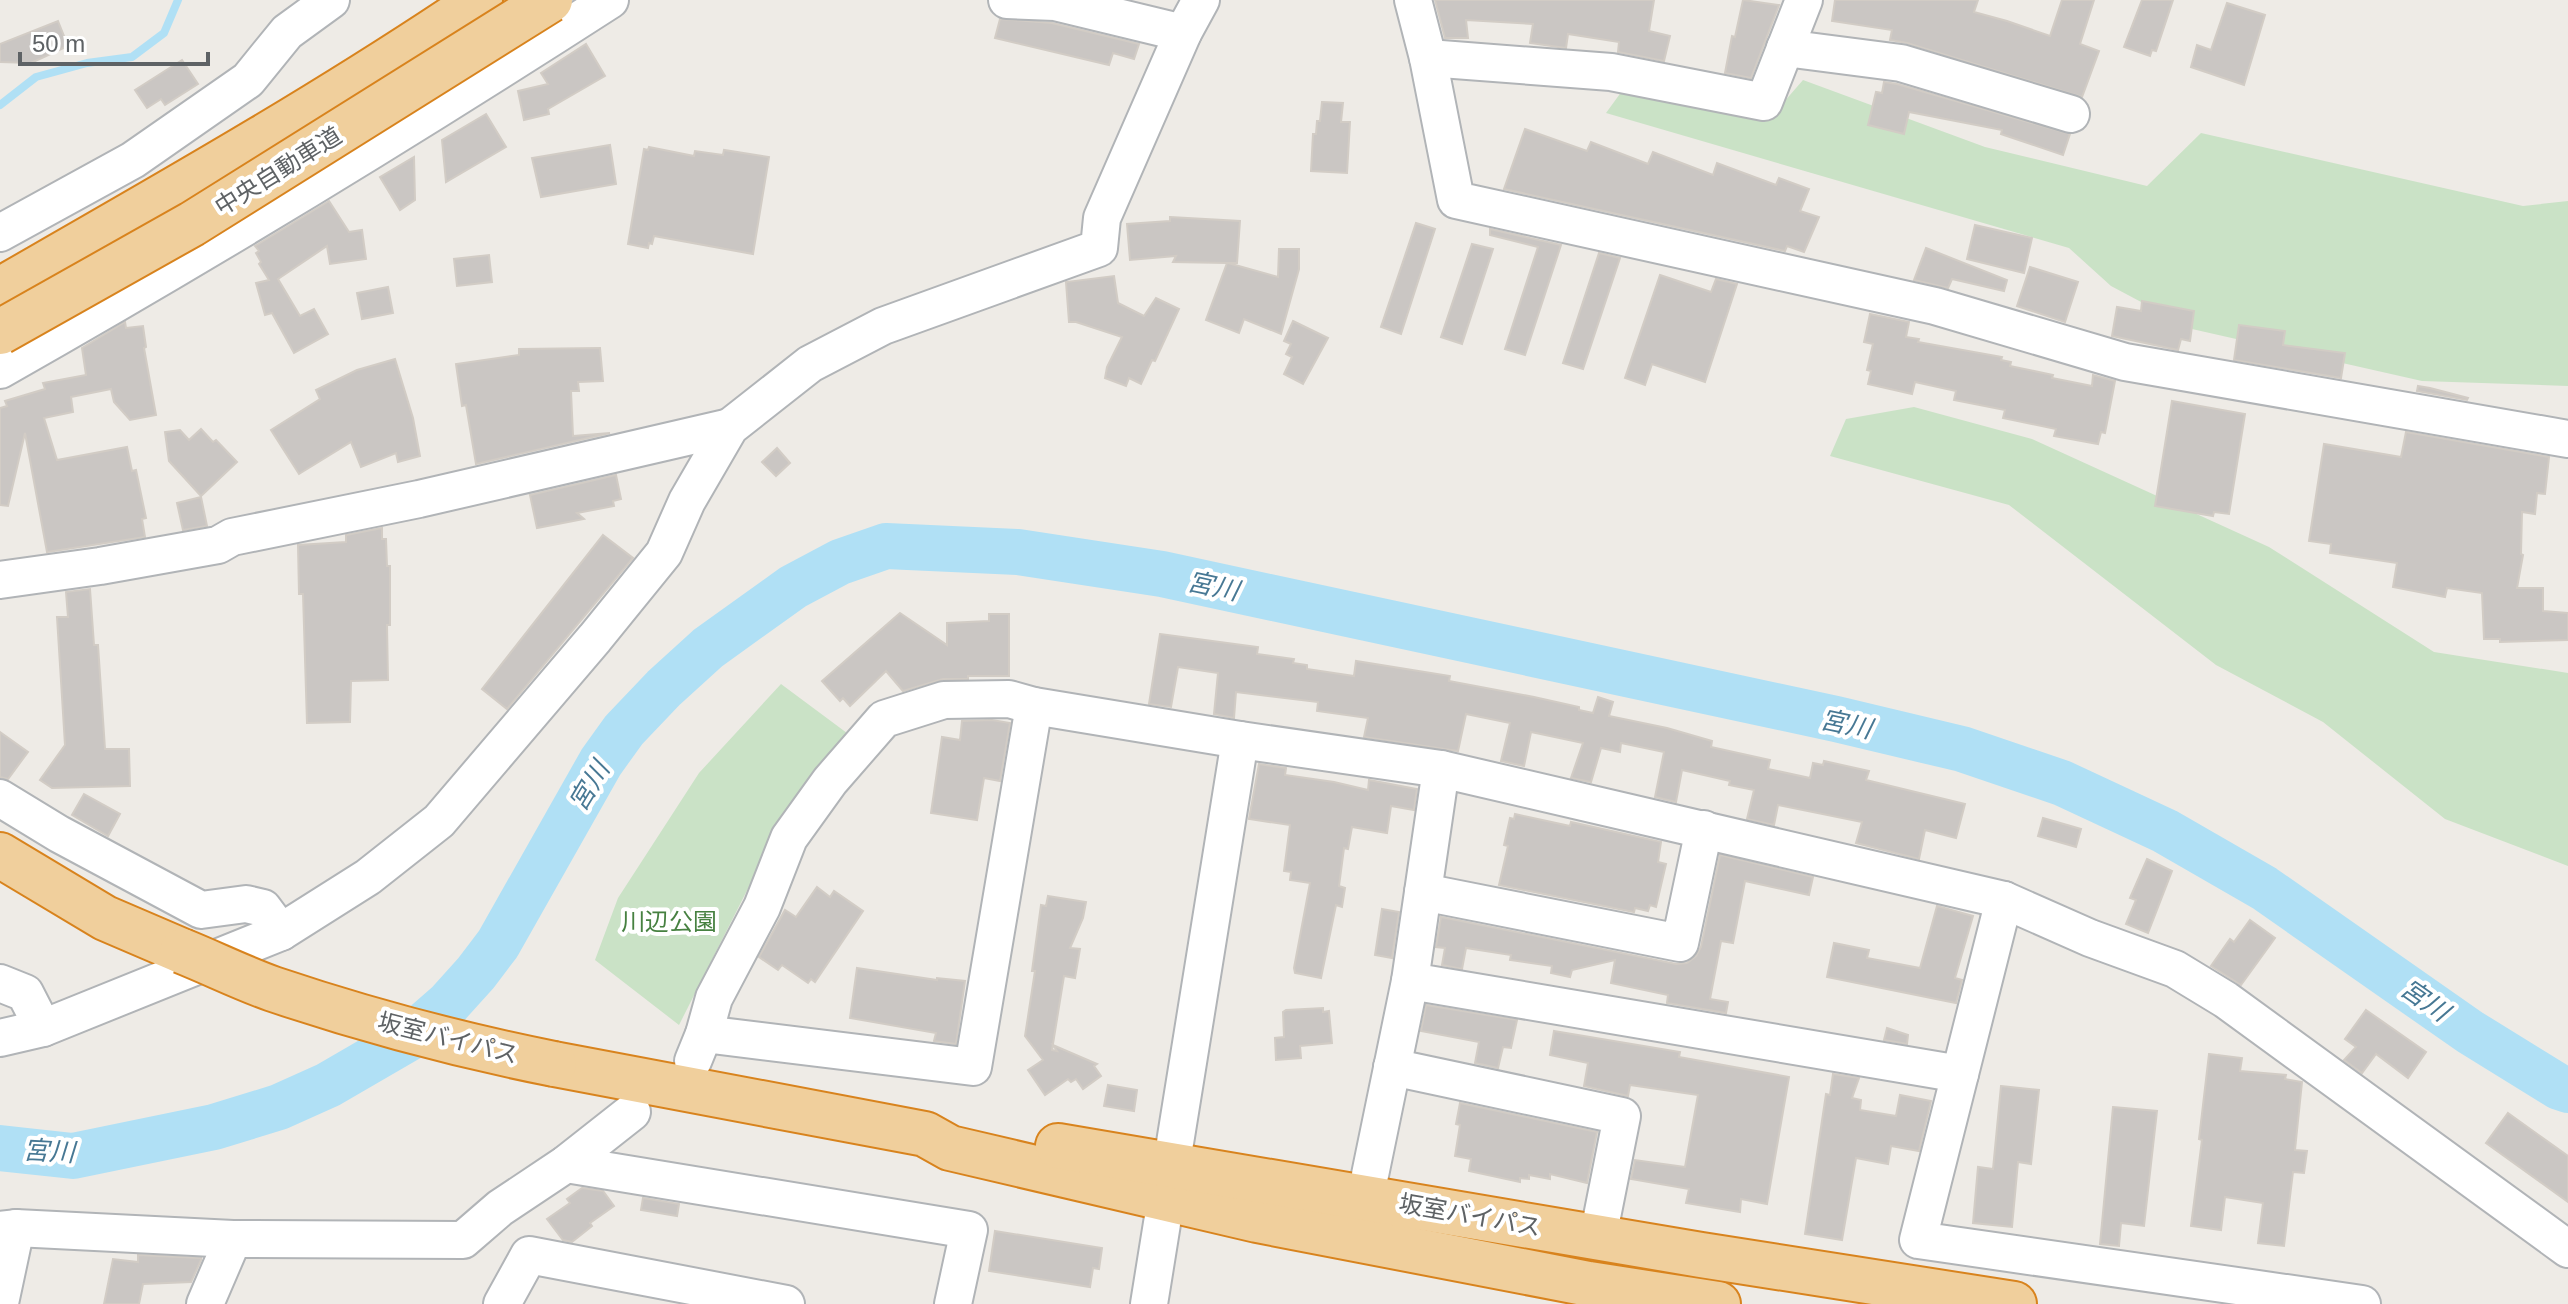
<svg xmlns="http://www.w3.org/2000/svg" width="2568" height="1304" viewBox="0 0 2568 1304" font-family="Helvetica,'Noto Sans JP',sans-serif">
	<rect width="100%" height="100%" fill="#eeebe6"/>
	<g fill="#cae2c6">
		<polygon points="1803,80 1985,147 2147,186 2201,133 2523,206 2568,201 2568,386 2422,381 2192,329 2111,286 2069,248 1606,113 1622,91 1777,110"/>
		<polygon points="1914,407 2032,439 2269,547 2434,652 2568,673 2568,866 2445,819 2323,722 2216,665 2009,505 1830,456 1846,419"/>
		<polygon points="781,684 855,739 780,825 679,1025 595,960 618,898 699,773"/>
	</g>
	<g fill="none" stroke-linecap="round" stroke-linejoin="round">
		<polyline stroke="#b0e0f5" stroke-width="8" points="0,105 36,77 87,63 132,57 164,33 178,0"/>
		<polyline stroke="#b0e0f5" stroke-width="46" points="0,1148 73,1156 214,1127 279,1107 328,1085 409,1038 449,1003 476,973 498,944 601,762 624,730 664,688 708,648 793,587 840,562 886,546 1018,552 1162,574 1836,719 1962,749 2062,783 2165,831 2264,888 2470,1032 2559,1087 2568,1090"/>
	</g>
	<g fill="#cac6c3" stroke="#d2ccc5" stroke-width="2">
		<polygon points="1435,0 1654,0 1649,31 1670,36 1664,61 1618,52 1619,42 1568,34 1566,48 1530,43 1533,24 1466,20 1468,38 1445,38"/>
		<polygon points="1743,0 1779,5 1751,78 1725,73 1732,36 1735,37"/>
		<polygon points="1835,0 1978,0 1974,12 2007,21 2050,36 2062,0 2094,0 2080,44 2099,51 2082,97 1907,43 1890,40 1892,30 1832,21"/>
		<polygon points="2142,0 2173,0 2156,51 2152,50 2150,56 2124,47"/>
		<polygon points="2227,3 2265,15 2244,85 2191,67 2197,45 2211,50"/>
		<polygon points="1000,19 1052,23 1139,44 1134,59 1113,53 1109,65 995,38"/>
		<polygon points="58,21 68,46 31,63 0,62 0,44"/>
		<polygon points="586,44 605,76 548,109 549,114 524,120 518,91 548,84 541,73"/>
		<polygon points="182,60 198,84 165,105 161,99 147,108 135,90"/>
		<polygon points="1884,82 1897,84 2070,134 2063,155 2001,134 2002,130 1909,112 1904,134 1868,125 1876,92 1882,93"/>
		<polygon points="1322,102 1343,103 1341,122 1350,122 1347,173 1311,171 1313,134 1316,134 1317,121 1320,121"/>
		<polygon points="486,114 506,147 446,182 442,140"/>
		<polygon points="1525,129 1587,151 1591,142 1648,164 1653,152 1713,175 1717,163 1776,185 1779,178 1809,189 1800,211 1819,217 1804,252 1787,246 1785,251 1504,189"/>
		<polygon points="610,145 616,184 541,197 532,158"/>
		<polygon points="649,147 694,156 695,151 723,155 724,150 769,157 753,254 654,236 652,244 649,243 648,248 628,244 644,149 648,150"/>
		<polygon points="414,157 415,200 400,210 380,177"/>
		<polygon points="329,201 349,232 362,230 366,259 330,264 327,246 278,279 300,316 314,309 328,334 294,353 272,313 265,315 256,283 269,280 259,264 261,262 256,253 259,251 255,246"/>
		<polygon points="1170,217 1240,221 1237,263 1228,263 1278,277 1279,249 1299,249 1299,269 1281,334 1244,319 1239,333 1206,320 1227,263 1173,262 1176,256 1130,260 1127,224 1170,221"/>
		<polygon points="1416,223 1435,229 1401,334 1381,327"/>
		<polygon points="1975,225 2032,238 2024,273 1967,259"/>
		<polygon points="1490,229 1561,245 1525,355 1505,349 1538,247 1490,235"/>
		<polygon points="1472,244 1493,249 1462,344 1441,337"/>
		<polygon points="1926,248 2007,280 2004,291 1952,279 1948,288 1914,280"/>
		<polygon points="1599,253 1620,258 1583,369 1563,363"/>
		<polygon points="489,255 492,282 457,286 454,259"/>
		<polygon points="2030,267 2078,282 2065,322 2017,306"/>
		<polygon points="1660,275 1711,292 1716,279 1737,284 1705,382 1652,364 1645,385 1625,378"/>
		<polygon points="1114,276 1118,303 1144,316 1156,298 1179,309 1155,361 1152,360 1141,384 1129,378 1126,386 1105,378 1107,367 1122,337 1076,322 1069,322 1066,282"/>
		<polygon points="388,287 393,313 362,319 357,293"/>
		<polygon points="2142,301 2194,311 2190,341 2181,339 2178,350 2112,336 2117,307 2141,311"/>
		<polygon points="1870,314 1909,322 1906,337 1919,339 1918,342 2002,357 2001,360 2011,362 2010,366 2053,375 2052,378 2092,386 2093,375 2115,381 2105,433 2101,432 2098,444 2054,436 2056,429 2003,418 2005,410 1954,400 1956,391 1915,382 1912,394 1868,384 1871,371 1867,370 1873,344 1864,342"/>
		<polygon points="1293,321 1328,338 1303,384 1284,374 1292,357 1286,354 1291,344 1284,341"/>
		<polygon points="125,322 126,328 143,326 146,347 144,348 156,415 130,420 114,402 111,389 71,397 73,412 44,418 57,460 127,447 132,471 136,470 146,518 142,519 145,537 47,552 25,433 8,506 0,505 0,408 7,406 5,401 45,389 43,383 86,375 82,348"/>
		<polygon points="2239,325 2285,331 2283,345 2345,353 2341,378 2234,360"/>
		<polygon points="600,348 603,381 578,382 579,391 571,391 573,436 610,433 476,464 466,405 462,406 456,364 519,355 519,349"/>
		<polygon points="395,359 413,418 420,456 398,462 396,453 361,467 351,442 299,474 271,430 320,399 316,390 357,370"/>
		<polygon points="2418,386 2430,388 2468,398 2467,400 2417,391"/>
		<polygon points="2172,401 2245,414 2229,514 2214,512 2213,516 2155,506"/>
		<polygon points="201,429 213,442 216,440 237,462 201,496 169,461 165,432 180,430 189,440"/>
		<polygon points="2406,432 2549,457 2545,494 2537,493 2535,514 2522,512 2521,554 2523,555 2517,588 2543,588 2543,611 2568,613 2568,640 2500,642 2500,639 2484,639 2482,593 2447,588 2445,597 2393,587 2397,563 2330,553 2331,544 2309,541 2324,444 2401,457"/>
		<polygon points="777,448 790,463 776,476 762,462"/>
		<polygon points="616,475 621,499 613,501 614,506 577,513 584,519 537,528 530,495"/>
		<polygon points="201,497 207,526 183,530 177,503"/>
		<polygon points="382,528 382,539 386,539 387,566 390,566 390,625 387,625 388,680 351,681 350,722 307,723 303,594 299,594 298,545 346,542 346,535"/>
		<polygon points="603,535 633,558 507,709 482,689"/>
		<polygon points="90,589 94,645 98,645 105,749 129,749 130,786 52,788 40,780 65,745 57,617 68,617 66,592"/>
		<polygon points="900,613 947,645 947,623 989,621 989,614 1009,614 1009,676 968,676 968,679 943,679 903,691 886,671 850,706 843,698 840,701 822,681"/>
		<polygon points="1160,634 1258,647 1257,654 1294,659 1293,663 1307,665 1307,669 1354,676 1356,661 1450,676 1449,681 1534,697 1579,707 1579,710 1593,713 1598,697 1613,702 1609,716 1667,728 1712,741 1711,747 1770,760 1768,769 1810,778 1813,763 1823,765 1824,761 1869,771 1866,780 1965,804 1956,838 1925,830 1919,859 1856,843 1862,822 1778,805 1774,825 1747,819 1754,790 1729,785 1730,781 1682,770 1676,802 1655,797 1664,752 1621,743 1620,752 1601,748 1591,782 1571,778 1583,743 1531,732 1524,766 1501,761 1510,723 1466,714 1458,751 1364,737 1368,718 1317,711 1318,702 1236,692 1234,718 1214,714 1218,673 1178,667 1171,707 1149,704"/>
		<polygon points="992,720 1010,723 1000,781 984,778 977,820 931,813 942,737 960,740 962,721"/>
		<polygon points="0,732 28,752 8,779 0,777"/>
		<polygon points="1259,764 1286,768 1285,775 1334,782 1368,790 1369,780 1417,789 1414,810 1391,806 1387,833 1352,827 1348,849 1344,848 1339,886 1345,888 1342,907 1336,905 1321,978 1295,973 1294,968 1310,883 1290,880 1291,872 1284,871 1290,825 1249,819"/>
		<polygon points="84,794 120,814 108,836 72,815"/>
		<polygon points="1515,814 1570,826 1571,822 1661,842 1658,862 1666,864 1656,907 1650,905 1648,911 1635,908 1634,912 1499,885 1508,846 1504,845 1510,818 1514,819"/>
		<polygon points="2043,818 2081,829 2076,847 2038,836"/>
		<polygon points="1720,855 1813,877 1809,895 1745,881 1733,943 1721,941 1710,999 1728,1002 1726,1013 1667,1003 1668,995 1611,983 1615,960 1572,970 1570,977 1551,973 1552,966 1510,960 1511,955 1466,948 1462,969 1442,965 1445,948 1436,947 1441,917 1676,964 1687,963 1696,956 1701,947"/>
		<polygon points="2147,859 2172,871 2148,933 2126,924 2136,900 2130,898"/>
		<polygon points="817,887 830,897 834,891 863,911 815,982 811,979 808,983 782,965 778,970 759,957 785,910 796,917"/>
		<polygon points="1048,896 1086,902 1083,918 1070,948 1080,949 1075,978 1064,976 1052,1050 1057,1051 1053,1045 1097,1064 1094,1066 1101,1076 1083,1089 1076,1079 1071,1082 1068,1079 1045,1095 1028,1070 1043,1060 1025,1036 1035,971 1032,971 1041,905 1046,906"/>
		<polygon points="1937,906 1973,916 1955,978 1962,980 1956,1003 1827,977 1834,943 1869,950 1867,958 1920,968"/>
		<polygon points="1382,909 1399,912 1392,958 1375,955"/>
		<polygon points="2250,920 2275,938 2241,985 2211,966 2230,939 2234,942"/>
		<polygon points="857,968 937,980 937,978 965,981 956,1044 934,1041 936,1033 850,1018"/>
		<polygon points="1426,1005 1517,1020 1511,1048 1503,1047 1498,1068 1475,1063 1479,1042 1421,1031"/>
		<polygon points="1323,1008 1323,1012 1329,1011 1332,1043 1300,1046 1301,1058 1276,1060 1275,1038 1284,1037 1283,1012 1286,1010"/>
		<polygon points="2366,1010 2426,1052 2408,1078 2376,1054 2362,1073 2344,1060 2356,1047 2345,1039"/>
		<polygon points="1887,1028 1908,1035 1907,1044 1884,1040"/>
		<polygon points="1554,1031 1680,1052 1679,1057 1789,1077 1767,1204 1741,1199 1740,1212 1686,1203 1689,1189 1631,1179 1635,1160 1685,1167 1698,1095 1630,1085 1628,1096 1584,1086 1588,1063 1550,1055"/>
		<polygon points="2209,1054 2242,1058 2240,1071 2286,1075 2285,1079 2302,1082 2295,1150 2307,1151 2304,1173 2293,1172 2284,1246 2258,1243 2263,1203 2225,1197 2221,1230 2191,1226 2202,1140 2199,1139"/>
		<polygon points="1833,1074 1859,1078 1852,1098 1861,1100 1860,1110 1896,1116 1900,1095 1931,1101 1919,1151 1891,1146 1888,1164 1856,1158 1842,1240 1805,1234 1826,1094 1830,1095"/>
		<polygon points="1108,1085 1137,1090 1134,1111 1104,1106"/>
		<polygon points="2001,1086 2039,1090 2031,1164 2018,1162 2012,1227 1973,1223 1978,1167 1993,1169"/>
		<polygon points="1460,1103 1597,1132 1587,1183 1550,1174 1550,1179 1529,1175 1529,1179 1520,1178 1520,1182 1469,1171 1471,1159 1455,1156 1460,1125 1456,1124"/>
		<polygon points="2113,1107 2157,1111 2144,1226 2121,1223 2119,1246 2100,1244"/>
		<polygon points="2508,1113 2568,1156 2568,1202 2486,1143"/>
		<polygon points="582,1188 603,1191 614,1206 590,1223 592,1226 572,1242 563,1240 547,1219 570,1203 567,1199"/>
		<polygon points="643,1198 679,1204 677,1216 641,1210"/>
		<polygon points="995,1231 1102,1248 1099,1269 1093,1268 1090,1287 989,1271"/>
		<polygon points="138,1255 201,1258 201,1260 191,1282 143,1284 139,1304 104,1304 113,1259 138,1262"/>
	</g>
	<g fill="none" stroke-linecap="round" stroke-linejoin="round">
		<defs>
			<g id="minor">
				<polyline points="1007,0 1055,2 1183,33"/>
				<polyline points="1413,0 1428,58 1456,200 1935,306 2125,362 2568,439"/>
				<polyline points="1785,48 1901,63 2071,114"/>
				<polyline points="1428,58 1611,72 1764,102 1804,0"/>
				<polyline points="0,233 133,160 248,80 287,32 331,0"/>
				<path d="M0,370C207,253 410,129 610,0"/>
				<polyline points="0,580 100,566 218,545 232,537 419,499 730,427"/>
				<polyline points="1441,769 1410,981 1960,1074"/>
				<polyline points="0,798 59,834 201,910 246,904 263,908 281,932"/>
				<polyline points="1423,892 1680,943 1704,829"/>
				<polyline points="2004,900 1918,1240 2362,1304"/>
				<polyline points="0,983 25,993 43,1028"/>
				<polyline points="704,1034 973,1067 1034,706"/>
				<polyline points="0,1038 43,1028 281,932 368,877 439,821 595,638 664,553 687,501 730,427 810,364 883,326 1099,248 1102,218 1183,33 1201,0"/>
				<polyline points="693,1061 704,1034 714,998 762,907 789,838 830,781 884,719 944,700 1009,699 1034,706 1240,740 1441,769 2004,900 2090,938 2175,969 2226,1000 2568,1249"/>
				<polyline points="1392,1067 1622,1116 1598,1237"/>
				<polyline points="566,1164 969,1230 953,1304"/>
				<polyline points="1370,1175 1410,981"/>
				<polyline points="0,1230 16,1228 233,1239 463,1240 500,1208 566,1164 632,1112"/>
				<polyline points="0,1303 16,1228"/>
				<polyline points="205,1304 233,1239"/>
				<polyline points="502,1304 529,1255 786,1304"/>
				<polyline points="1149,1304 1240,740"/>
			</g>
			<g id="highway">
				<path d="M0,290C162,197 325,105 480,0"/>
				<polyline points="0,855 105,918 182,951"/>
				<polyline points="554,1064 925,1134 950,1148 1257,1220 1589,1284 1718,1304"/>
				<polyline points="1058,1146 1701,1255 2014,1304"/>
			</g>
		</defs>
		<use href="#minor" stroke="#b1b4b7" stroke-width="40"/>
		<use href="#highway" stroke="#d8831d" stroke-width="48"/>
		<use href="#minor" stroke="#fff" stroke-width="36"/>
		<use href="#highway" stroke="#f0cf9c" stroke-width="44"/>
		<defs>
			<g id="highway-bridge">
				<polyline points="0,332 192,224 550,0"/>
				<path d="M182,951C212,963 242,978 273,989C365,1020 459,1045 554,1064"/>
			</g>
		</defs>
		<use href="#highway-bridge" stroke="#d8831d" stroke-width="48" stroke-linecap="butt"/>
		<use href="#highway-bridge" stroke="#f0cf9c" stroke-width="44"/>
	</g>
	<g text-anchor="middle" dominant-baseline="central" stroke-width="8" stroke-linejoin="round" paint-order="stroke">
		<g font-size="24" fill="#5e6265" stroke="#fff">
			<text transform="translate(278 171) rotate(-32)">中央自動車道</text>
			<text transform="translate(448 1038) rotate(14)">坂室バイパス</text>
			<text transform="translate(1470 1215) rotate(10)">坂室バイパス</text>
		</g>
		<g font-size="24" fill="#478141" stroke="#fff">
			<text x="669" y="921">川辺公園</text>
		</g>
		<g font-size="26" font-style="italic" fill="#477894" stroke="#fff">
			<text transform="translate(1213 586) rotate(12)">宮川</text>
			<text transform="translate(1846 724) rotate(12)">宮川</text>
			<text transform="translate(589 786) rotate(-59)">宮川</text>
			<text transform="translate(2425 1000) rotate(35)">宮川</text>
			<text transform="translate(49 1151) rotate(3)">宮川</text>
		</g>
	</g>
	<path d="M20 52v12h188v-12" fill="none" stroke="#5e6265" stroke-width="4"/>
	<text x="32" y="52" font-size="24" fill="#5e6265" stroke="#ffffff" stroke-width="6" paint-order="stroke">50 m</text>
</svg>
